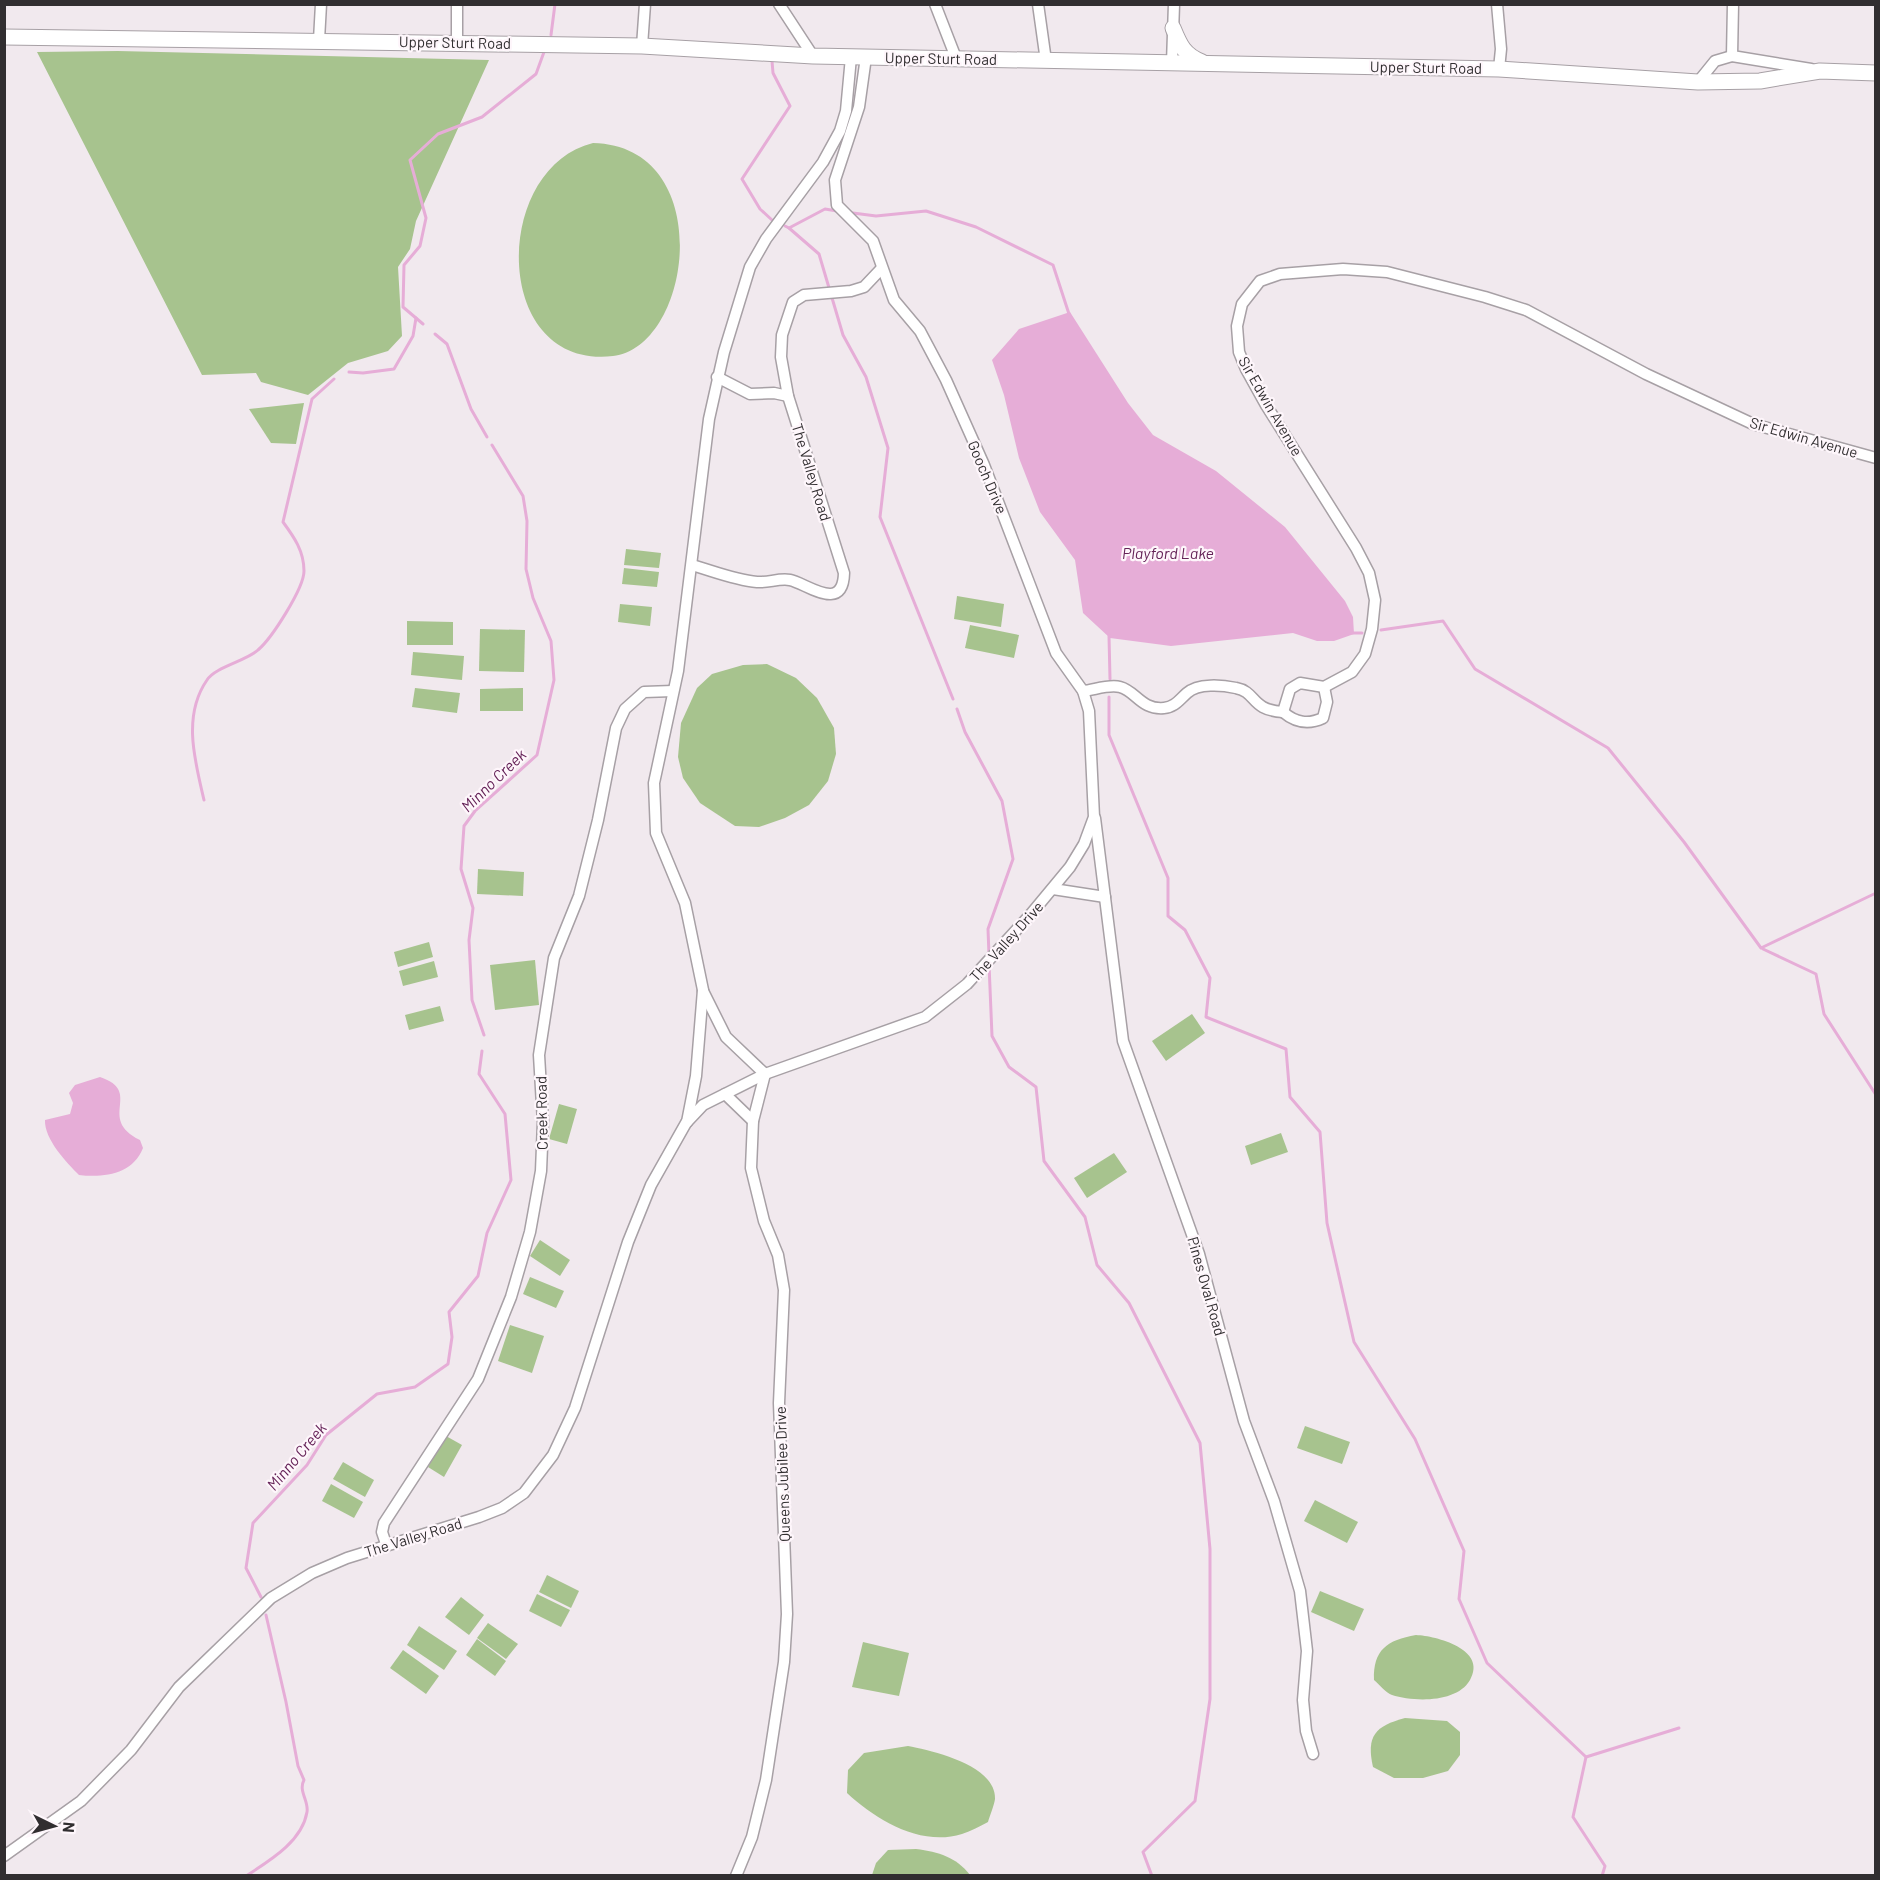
<svg xmlns="http://www.w3.org/2000/svg" width="1880" height="1880" viewBox="0 0 1880 1880" font-family="Barlow,sans-serif">
	<rect width="100%" height="100%" fill="#f1e9ee"/>
	<g fill="#a7c38e">
		<polygon points="118,51 489,60 416,221 410,249 398,267 402,336 388,351 348,363 308,395 261,382 256,373 202,375 37,52"/>
		<path d="M593,143C718,146 693,347 613,356C491,370 491,168 593,143Z"/>
		<polygon points="304,403 296,444 271,443 249,409"/>
		<polygon points="626,549 661,553 659,568 624,565"/>
		<polygon points="624,568 659,572 657,587 622,584"/>
		<polygon points="957,596 1004,604 1001,627 954,619"/>
		<polygon points="620,604 652,607 650,626 618,622"/>
		<polygon points="407,621 453,622 453,645 407,645"/>
		<polygon points="970,625 1019,635 1014,658 965,648"/>
		<polygon points="480,629 525,630 524,672 479,671"/>
		<polygon points="413,652 464,656 462,680 411,675"/>
		<polygon points="767,664 796,678 817,698 834,728 836,754 828,781 809,805 785,818 759,827 735,826 700,803 683,778 678,757 681,723 697,688 712,674 743,665"/>
		<polygon points="415,688 460,693 457,713 412,707"/>
		<polygon points="523,688 523,711 480,711 480,689"/>
		<polygon points="478,869 524,872 523,896 477,894"/>
		<polygon points="429,942 433,957 398,967 394,952"/>
		<polygon points="535,960 539,1005 495,1010 490,965"/>
		<polygon points="434,961 438,977 403,986 399,971"/>
		<polygon points="440,1006 444,1021 409,1030 405,1015"/>
		<polygon points="1192,1014 1205,1033 1166,1061 1152,1041"/>
		<polygon points="559,1104 577,1109 567,1144 549,1139"/>
		<polygon points="1281,1133 1288,1152 1251,1165 1245,1146"/>
		<polygon points="1114,1153 1127,1172 1087,1198 1074,1178"/>
		<polygon points="540,1240 570,1260 560,1276 530,1256"/>
		<polygon points="530,1277 564,1291 556,1308 523,1294"/>
		<polygon points="510,1325 544,1336 532,1373 498,1361"/>
		<polygon points="1305,1426 1350,1442 1342,1464 1297,1448"/>
		<polygon points="446,1436 462,1445 444,1477 428,1467"/>
		<polygon points="343,1462 374,1480 365,1497 333,1479"/>
		<polygon points="331,1484 363,1502 354,1518 322,1501"/>
		<polygon points="1315,1500 1358,1522 1347,1543 1304,1521"/>
		<polygon points="547,1575 579,1591 571,1608 539,1592"/>
		<polygon points="1320,1591 1364,1609 1354,1631 1311,1612"/>
		<polygon points="537,1594 570,1610 561,1627 529,1611"/>
		<polygon points="461,1597 484,1615 469,1635 445,1617"/>
		<polygon points="488,1623 518,1644 506,1659 477,1638"/>
		<polygon points="419,1626 457,1651 444,1670 407,1645"/>
		<path d="M1416,1635C1436,1636 1488,1649 1470,1680C1457,1703 1414,1702 1392,1695C1386,1693 1380,1685 1374,1680C1373,1650 1387,1640 1416,1635Z"/>
		<polygon points="477,1639 506,1661 495,1676 466,1655"/>
		<polygon points="863,1642 909,1653 899,1696 852,1687"/>
		<polygon points="403,1650 439,1676 426,1694 390,1668"/>
		<path d="M1405,1718L1447,1721L1460,1732V1755L1448,1771L1423,1778H1394L1373,1767C1366,1736 1375,1726 1405,1718Z"/>
		<path d="M908,1746C933,1751 996,1765 995,1799C994,1806 990,1815 988,1822C980,1826 971,1831 962,1834C921,1847 876,1820 847,1793L848,1770L864,1753Z"/>
		<path d="M916,1849C939,1852 956,1857 970,1875H872L876,1863L888,1850Z"/>
	</g>
	<g fill="#e6add7">
		<polygon points="1070,312 1128,403 1153,435 1216,471 1285,527 1345,601 1353,617 1354,634 1334,641 1317,641 1293,633 1171,646 1110,638 1083,613 1075,560 1040,512 1019,458 1004,395 992,360 1019,329"/>
		<path d="M100,1077C144,1092 96,1118 140,1140L143,1148C133,1174 104,1178 79,1175C67,1163 44,1139 45,1120L70,1114L73,1103L69,1093L75,1085Z"/>
	</g>
	<g fill="none" stroke-linecap="round" stroke-linejoin="round">
		<g stroke="#e6add7" stroke-width="3">
			<polyline points="551,35 555,4"/>
			<polyline points="772,61 773,73 790,106 742,179 760,209 772,220"/>
			<polyline points="853,213 876,216 926,211 976,227 1053,265 1069,314"/>
			<polyline points="785,226 789,228 825,209 837,211"/>
			<polyline points="789,228 819,254 843,335 866,377 888,448 880,517 953,699"/>
			<polyline points="423,324 403,307 404,265 420,246 426,218 410,160 438,134 482,117 536,74 544,52"/>
			<polyline points="435,334 447,344 471,409 487,437"/>
			<polyline points="349,372 363,373 394,369 413,336 416,318"/>
			<polyline points="1381,630 1443,621 1475,669 1608,748 1684,842 1761,948 1876,893"/>
			<polyline points="1352,633 1362,633"/>
			<polyline points="1109,636 1110,679"/>
			<polyline points="1109,697 1109,735 1168,878 1168,916 1185,930 1210,978 1206,1017 1286,1049 1290,1097 1320,1132 1327,1223 1354,1342 1415,1439 1464,1551 1459,1599 1487,1663 1586,1757 1573,1817 1605,1866 1602,1876"/>
			<polyline points="957,709 965,732 1002,801 1013,859 988,929 989,955"/>
			<path d="M204,800C195,761 182,716 207,680C215,667 246,661 258,650C272,638 304,588 304,571C304,551 294,537 283,522L312,399L334,379"/>
			<polyline points="1763,949 1816,974 1824,1014 1876,1095"/>
			<polyline points="989,964 992,1036 1009,1067 1036,1087 1044,1161 1085,1217 1097,1265 1129,1303 1200,1443 1210,1549 1210,1699 1195,1801 1143,1852 1152,1876"/>
			<polyline points="484,1035 472,1000 469,940 473,908 461,869 464,826 475,811 537,755 554,680 551,641 533,598 526,569 527,521 523,496 492,445"/>
			<polyline points="261,1597 246,1568 253,1523 307,1465 326,1435 377,1394 415,1387 448,1364 452,1337 449,1312 478,1276 487,1233 511,1180 505,1114 479,1074 482,1051"/>
			<polyline points="1586,1757 1679,1728"/>
			<path d="M246,1876C269,1861 302,1842 307,1812C309,1801 298,1791 304,1780L298,1766L286,1702L266,1615"/>
		</g>
		<defs>
			<g id="street">
				<polyline points="779,4 813,56"/>
				<polyline points="935,4 956,58"/>
				<polyline points="1038,4 1046,61"/>
				<polyline points="1497,4 1501,49 1499,69"/>
				<polyline points="1733,4 1732,56 1811,69"/>
				<polyline points="319,40 321,4"/>
				<polyline points="457,42 457,4"/>
				<polyline points="642,46 645,4"/>
				<polyline points="1172,63 1174,4"/>
				<polyline points="1698,82 1715,61 1732,56"/>
				<polyline points="717,377 750,394 774,393 788,396"/>
				<path d="M692,565C713,571 735,580 757,582C768,583 779,578 790,580C806,583 843,614 844,573L788,396L781,357L782,335L793,302L804,295L851,291L864,287L882,268"/>
				<path d="M1083,691C1094,690 1109,684 1120,687C1136,691 1141,710 1164,708C1175,707 1179,700 1187,693C1198,683 1222,685 1236,688C1257,692 1250,710 1283,712"/>
				<polyline points="1283,712 1290,689 1300,683 1324,687 1352,672 1365,654 1372,629 1375,600 1369,573 1356,548 1266,405 1246,369 1239,352 1237,326 1242,304 1260,281 1280,274 1343,269 1387,272 1485,297 1526,310 1646,374 1753,424 1876,458"/>
				<path d="M1283,712C1296,723 1308,725 1323,718L1327,702L1324,687"/>
				<polyline points="1095,818 1123,1041 1199,1254 1244,1421 1274,1501 1300,1591 1307,1651 1303,1700 1306,1731 1313,1754"/>
				<polyline points="1053,889 1105,897"/>
				<polyline points="703,991 726,1037 765,1074"/>
				<polyline points="725,1094 753,1121"/>
				<polyline points="687,1122 696,1076 703,990 685,903 656,833 654,783 678,671 709,419 724,352 750,267 766,239 823,162 840,131 846,111 851,57"/>
				<polyline points="386,1544 382,1532 384,1523 478,1379 511,1297 530,1232 541,1171 543,1122 539,1055 554,958 579,896 598,820 616,728 625,709 644,692 673,691"/>
				<polyline points="4,1856 81,1801 131,1750 179,1687 271,1598 312,1573 347,1558 479,1517 502,1508 524,1493 553,1455 575,1408 628,1242 651,1185 686,1123 703,1105 765,1074 925,1017 967,984 1031,914 1070,867 1084,844 1094,817 1089,711 1083,691 1056,653 984,465 946,380 920,331 894,300 873,241 837,205 835,180 859,107 866,57"/>
				<polyline points="736,1876 752,1837 766,1780 784,1662 787,1614 779,1403 784,1290 778,1255 764,1221 751,1168 753,1121 765,1074"/>
			</g>
			<g id="secondary">
				<path d="M1173,28C1180,45 1184,55 1202,62"/>
				<polyline points="4,37 642,46 813,56 1499,69 1698,82 1760,81 1820,71 1876,73"/>
			</g>
		</defs>
		<use href="#street" stroke="#a7a0a5" stroke-width="13"/>
		<use href="#secondary" stroke="#a7a0a5" stroke-width="17"/>
		<use href="#street" stroke="#fff" stroke-width="10"/>
		<use href="#secondary" stroke="#fff" stroke-width="15"/>
	</g>
	<g text-anchor="middle" dominant-baseline="central" stroke-width="4.5" stroke-linejoin="round" paint-order="stroke">
		<g font-size="15" fill="#312e30" stroke="#fef6fb">
			<text transform="translate(455 42) rotate(1)">Upper Sturt Road</text>
			<text transform="translate(941 58) rotate(1)">Upper Sturt Road</text>
			<text transform="translate(1426 67) rotate(1)">Upper Sturt Road</text>
			<text transform="translate(1271 406) rotate(60)">Sir Edwin Avenue</text>
			<text transform="translate(1804 437) rotate(16)">Sir Edwin Avenue</text>
			<text transform="translate(812 472) rotate(73)">The Valley Road</text>
			<text transform="translate(988 477) rotate(67)">Gooch Drive</text>
			<text transform="translate(1006 941) rotate(-48)">The Valley Drive</text>
			<text transform="translate(541 1113) rotate(-91)">Creek Road</text>
			<text transform="translate(1207 1286) rotate(74)">Pines Oval Road</text>
			<text transform="translate(782 1474) rotate(-92)">Queens Jubilee Drive</text>
			<text transform="translate(413 1537) rotate(-17)">The Valley Road</text>
		</g>
		<g font-size="16" font-style="italic" fill="#652358" stroke="#fef6fb">
			<text x="1168" y="552">Playford Lake</text>
			<text transform="translate(493 780) rotate(-44)">Minno Creek</text>
			<text transform="translate(296 1456) rotate(-50)">Minno Creek</text>
		</g>
	</g>
	<rect width="1880" height="1880" fill="none" stroke="#312e30" stroke-width="12"/>
	<g transform="translate(54 1826) rotate(95)" stroke="#fef6fb" stroke-width="4.5" paint-order="stroke">
	<path d="M0-4.5L10 22L0 15L-10 22Z" fill="#312e30"/>
	<text y="-9" font-size="16" font-weight="bold" text-anchor="middle" fill="#312e30">N</text>
	</g>
</svg>
